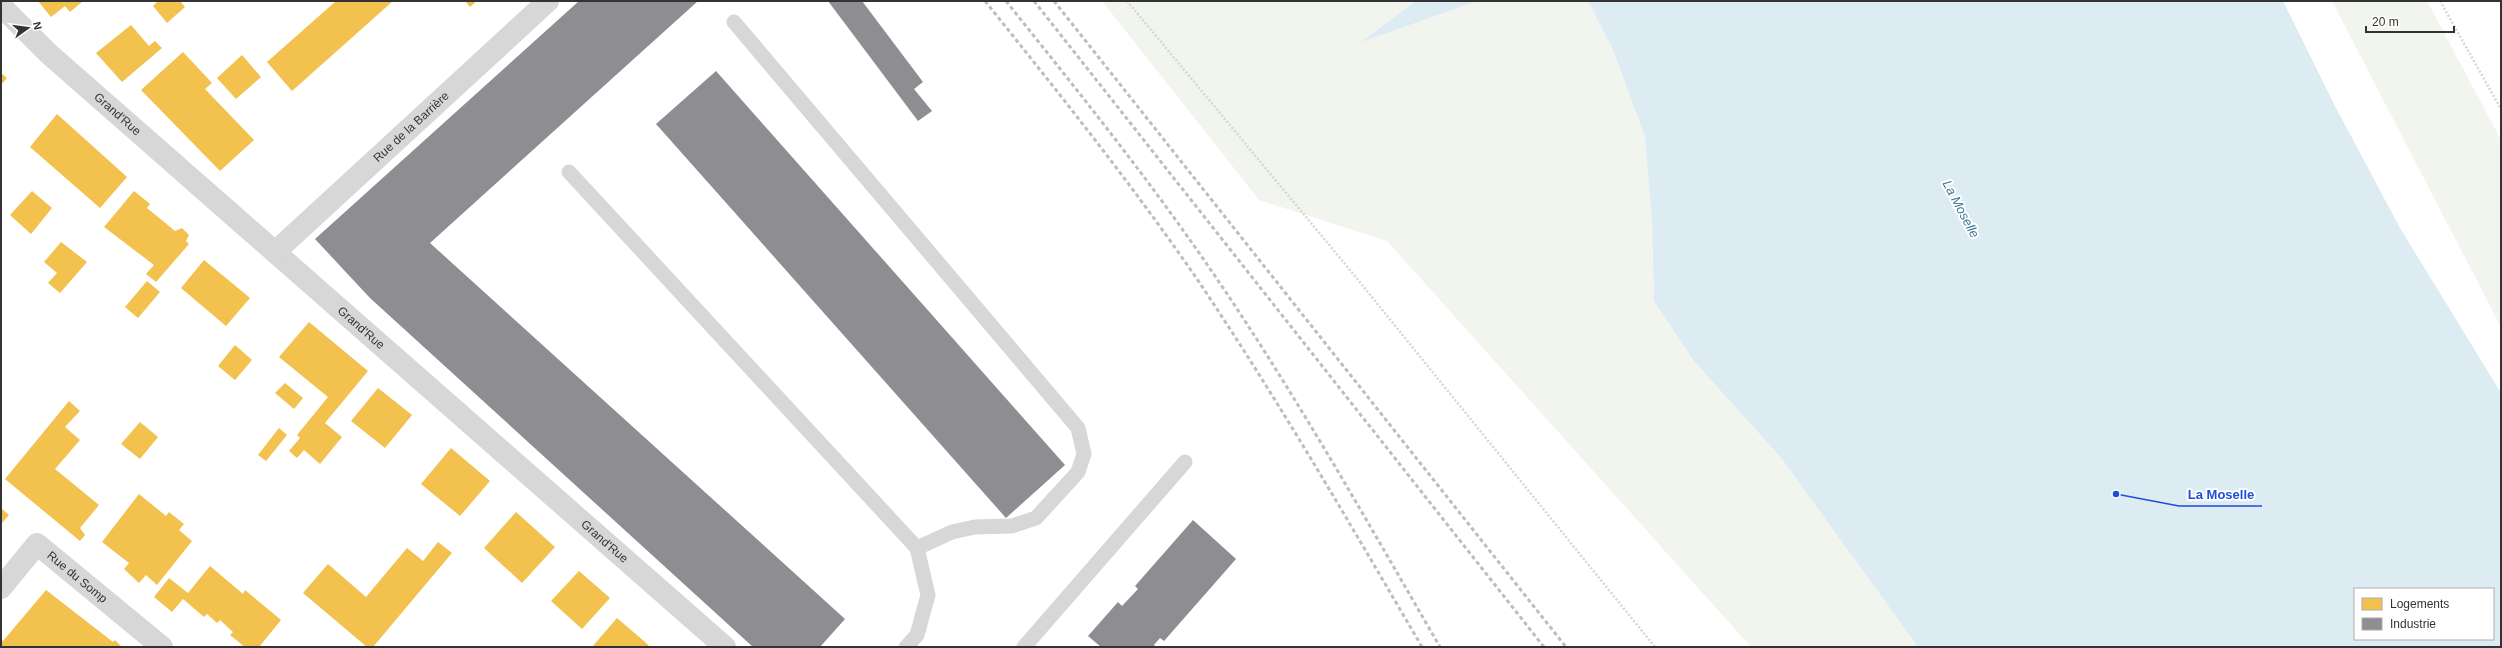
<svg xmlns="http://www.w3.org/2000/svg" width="2502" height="648" viewBox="0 0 2502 648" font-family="Helvetica,sans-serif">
	<rect width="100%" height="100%" fill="#fff"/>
	<g fill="#f1f5ed">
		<polygon points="1102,1 1416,1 1363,41 1478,1 1588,1 1613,50 1645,137 1652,220 1654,301 1694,361 1782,459 1918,647 1751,647 1387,241 1259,200"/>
		<polygon points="2332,1 2427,1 2501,140 2501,327"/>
	</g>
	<g fill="#ddebf3" fill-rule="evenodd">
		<polygon points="1416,1 1478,1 1361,42"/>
		<path d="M1588,1H2283L2335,106L2400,228L2501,393V647H1918L1782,459L1694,361L1654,301L1652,220L1645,137L1613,50ZM2355,589H2493V639H2355Z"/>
	</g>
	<g fill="#f2c14e">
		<polygon points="38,1 83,1 70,12 65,6 51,17"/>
		<polygon points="158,1 180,1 185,7 167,23 153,6"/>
		<polygon points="336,1 393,1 292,91 267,62"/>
		<polygon points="465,1 477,1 470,7"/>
		<polygon points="131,25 149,46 155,41 162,48 122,82 96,53"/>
		<polygon points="183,52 212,83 205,89 254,140 220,171 141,90"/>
		<polygon points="242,55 261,77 236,99 217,78"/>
		<polygon points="1,73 7,78 1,85"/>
		<polygon points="57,114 127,177 100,208 30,147"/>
		<polygon points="32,191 52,208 31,234 10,215"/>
		<polygon points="134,191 150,204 147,208 175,231 182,228 189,235 186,241 189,244 156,282 146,274 154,265 104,227"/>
		<polygon points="61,242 87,262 60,293 48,283 57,273 44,262"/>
		<polygon points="204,260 250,298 226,326 181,288"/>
		<polygon points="147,281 160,292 138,318 125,307"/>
		<polygon points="309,322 368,371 325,423 342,437 320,464 304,450 297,458 289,451 300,438 297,435 328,397 279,357"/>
		<polygon points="235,345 252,360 235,380 218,366"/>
		<polygon points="285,383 303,398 294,409 275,393"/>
		<polygon points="378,388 412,415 385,448 351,421"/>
		<polygon points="69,401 80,411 65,427 80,440 55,469 99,505 80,528 85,535 80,541 5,479"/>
		<polygon points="140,422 158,437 140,459 121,444"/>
		<polygon points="279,428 287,435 266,461 258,455"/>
		<polygon points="451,448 490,481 460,516 421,484"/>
		<polygon points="139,494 166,516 169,512 184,524 179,530 192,541 157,585 146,575 139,583 124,569 129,563 102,542"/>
		<polygon points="1,508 9,515 1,524"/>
		<polygon points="516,512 555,547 522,583 484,548"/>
		<polygon points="438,542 452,553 373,647 367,647 303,593 328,564 366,597 407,548 423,561"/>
		<polygon points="210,566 243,594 245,590 281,620 259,647 245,647 230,635 233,632 220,620 217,623 207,614 204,617 183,599 172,612 154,597 169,578 188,593"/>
		<polygon points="579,571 610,598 582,629 551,601"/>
		<polygon points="46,590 113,642 115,640 122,647 1,647 1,639 3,641"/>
		<polygon points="617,618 645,642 650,647 592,647"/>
	</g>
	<g fill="#8d8d92">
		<polygon points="579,1 698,1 430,243 845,619 820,647 753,647 370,298 315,239"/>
		<polygon points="828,1 862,1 923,82 914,89 932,111 918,121"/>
		<polygon points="716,71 1065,465 1006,518 656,124"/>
		<polygon points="1193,520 1236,559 1164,641 1160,638 1154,645 1156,647 1101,647 1088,636 1118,602 1122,606 1138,589 1135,586"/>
	</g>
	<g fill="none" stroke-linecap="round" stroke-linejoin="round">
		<g stroke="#d6d6d6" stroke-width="2.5" stroke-dasharray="2 2" stroke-linecap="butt">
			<polyline points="1127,1 1350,270 1655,647"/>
			<polyline points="2440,1 2501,109"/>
		</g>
		<g stroke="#d7d7d7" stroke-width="15">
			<polyline points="569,172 917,548 952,532 975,527 1012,526 1036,518 1078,472 1084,454 1078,428 734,22"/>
			<polyline points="906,647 917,635 928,595 917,548"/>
			<polyline points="1024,647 1185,462"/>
		</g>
		<g stroke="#d7d7d7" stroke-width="22">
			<path id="s1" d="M1,6L48,53L725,647"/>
			<path id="s2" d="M275,252L548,1"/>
			<path id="s3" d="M1,588L37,544L162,647"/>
		</g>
		<g stroke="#bebebe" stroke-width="3" stroke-dasharray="4 3" stroke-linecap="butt">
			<path d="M985,1C1058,92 1131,183 1197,279C1277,398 1349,522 1422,647"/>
			<path d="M1006,1C1069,80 1132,158 1190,240C1282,370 1360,509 1440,647"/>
			<polyline points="1034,1 1544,647"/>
			<polyline points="1054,1 1566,647"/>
		</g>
	</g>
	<g text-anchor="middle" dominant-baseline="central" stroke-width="4" stroke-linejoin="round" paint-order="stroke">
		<g font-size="12" fill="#333" stroke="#fff">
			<text stroke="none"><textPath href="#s1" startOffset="159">Grand'Rue</textPath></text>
			<text stroke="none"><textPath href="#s2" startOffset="185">Rue de la Barrière</textPath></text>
			<text stroke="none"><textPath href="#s1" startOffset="483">Grand'Rue</textPath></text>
			<text stroke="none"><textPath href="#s1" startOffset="807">Grand'Rue</textPath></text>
			<text stroke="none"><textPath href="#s3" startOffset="109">Rue du Somp</textPath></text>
		</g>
		<g font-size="13" font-style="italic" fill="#3f7597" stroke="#fff">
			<text transform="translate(1961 209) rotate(62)">La Moselle</text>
		</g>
	</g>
	<path fill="none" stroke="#1d4ed8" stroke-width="1.5" d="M2116 494L2179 506H2262"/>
	<circle fill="#1d4ed8" stroke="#fff" stroke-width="1.5" cx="2116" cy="494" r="4"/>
	<g font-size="13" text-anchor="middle" font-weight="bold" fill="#1d4ed8" stroke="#fff" stroke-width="4" stroke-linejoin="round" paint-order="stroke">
		<text x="2221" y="499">La Moselle</text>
	</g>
	<rect width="2502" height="648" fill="none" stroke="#333333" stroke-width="4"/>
	<rect x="2354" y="588" width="140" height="52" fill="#ffffff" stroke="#adadad"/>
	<rect x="2362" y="598" width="20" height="12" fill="#f2c14e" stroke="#adadad"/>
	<text x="2390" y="608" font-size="12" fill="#333333">Logements</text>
	<rect x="2362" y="618" width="20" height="12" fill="#8d8d92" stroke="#adadad"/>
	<text x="2390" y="628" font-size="12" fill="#333333">Industrie</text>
	<g transform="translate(28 28) rotate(76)" stroke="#ffffff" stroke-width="3" paint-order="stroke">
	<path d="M0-3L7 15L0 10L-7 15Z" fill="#333333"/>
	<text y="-6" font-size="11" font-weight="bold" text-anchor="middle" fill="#333333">N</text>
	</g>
	<path d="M2366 26v6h88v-6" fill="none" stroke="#333333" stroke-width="2"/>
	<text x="2372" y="26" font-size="12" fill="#333333" stroke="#ffffff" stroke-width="3" paint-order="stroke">20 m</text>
</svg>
